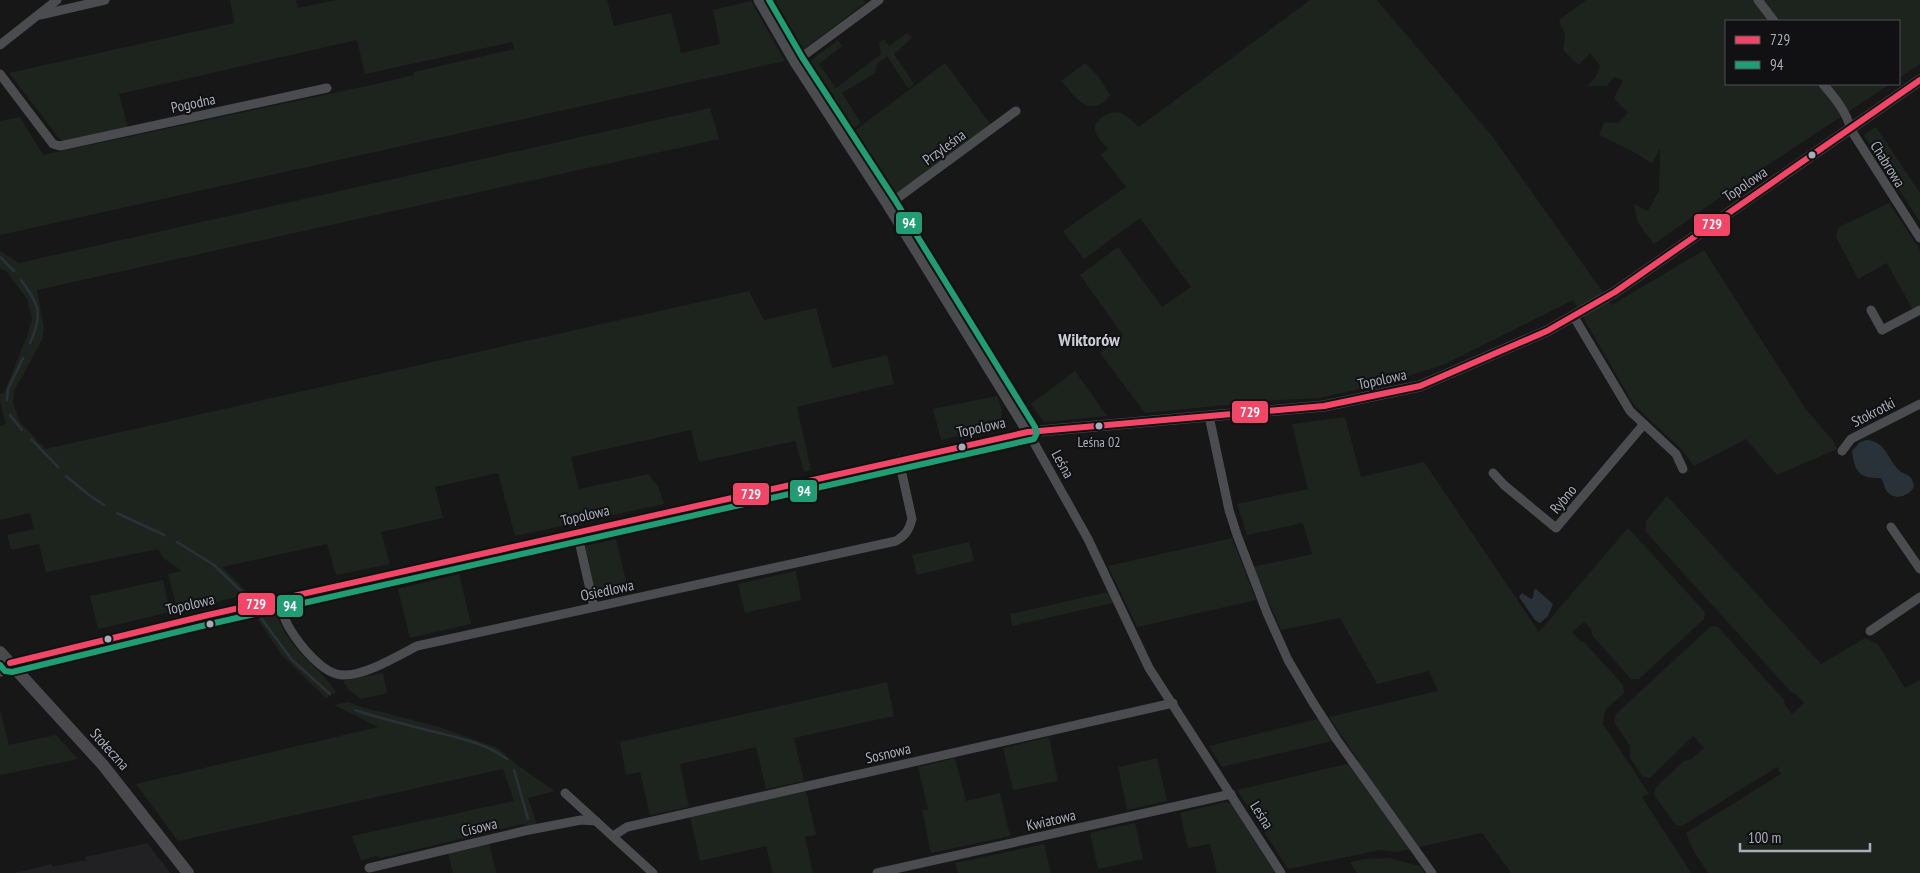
<svg xmlns="http://www.w3.org/2000/svg" width="1920" height="873" viewBox="0 0 1920 873" font-family="'PT Sans Narrow',sans-serif">
	<rect width="100%" height="100%" fill="#171717"/>
	<polygon fill="#212123" points="147,843 170,873 14,873 52,864 52,867 86,860 85,857"/>
	<g fill="#1d241e">
		<polygon points="230,0 296,0 298,8 336,0 607,0 614,26 671,13 681,53 720,44 713,10 751,1 785,61 0,235 0,121 20,117 43,155 385,82 414,75 414,72 514,49 512,42 365,74 357,40 119,94 128,128 62,142 9,73 234,23"/>
		<polygon points="772,0 863,0 865,3 802,51"/>
		<path d="M1310,0H1377L1492,136L1612,305L1704,250L1805,408L1834,442L1837,449L1777,475L1746,439L1694,466L1681,449L1634,405L1573,300L1443,365L1382,384L1319,398L1278,400L1145,413L1100,353L1123,335L1080,275L1118,247L1162,307L1191,287L1140,218L1084,259L1063,231L1126,187L1101,155L1108,149C1104,144 1096,137 1095,130C1093,120 1111,109 1120,113C1127,115 1133,122 1139,127Z"/>
		<polygon points="1586,0 1920,0 1920,64 1899,78 1899,21 1726,21 1726,84 1890,84 1742,182 1654,244 1638,223 1634,204 1648,211 1659,190 1660,149 1652,163 1630,150 1599,135 1604,122 1618,123 1628,113 1614,98 1623,80 1614,77 1607,86 1587,86 1595,78 1600,66 1590,53 1579,65 1563,50 1565,35 1559,20"/>
		<polygon points="907,33 912,38 894,54 914,84 908,88 887,56 877,64 875,73 842,93 861,123 853,129 810,61 838,40 842,46 819,64 836,88 881,54 879,43 884,39 889,46"/>
		<polygon points="945,63 991,125 894,196 853,132"/>
		<path d="M1085,63L1098,76L1110,95C1106,101 1102,104 1095,106C1079,108 1071,90 1061,81Z"/>
		<polygon points="710,108 719,139 37,290 44,328 42,340 14,391 13,403 20,422 45,449 749,291 764,320 816,308 832,368 887,355 894,384 797,407 811,470 804,472 795,441 699,462 691,430 571,457 579,489 648,474 658,486 664,504 515,536 498,473 435,487 443,518 381,532 390,564 336,575 327,544 222,567 249,594 183,610 176,605 168,574 182,571 163,558 158,549 46,572 39,544 11,550 7,535 34,529 30,513 0,520 0,426 6,424 0,401 0,394 4,393 27,336 32,319 27,299 7,272 0,268 0,251 19,263"/>
		<polygon points="1876,127 1920,193 1920,222 1864,135"/>
		<polygon points="1889,203 1920,250 1920,306 1913,310 1887,263 1858,279 1836,237 1839,227"/>
		<polygon points="1075,371 1107,416 1044,422 1031,404"/>
		<path d="M997,396C1002,408 1005,415 996,427L941,440L933,409Z"/>
		<polygon points="1345,417 1361,477 1424,462 1539,632 1628,528 1705,612 1704,619 1639,679 1631,679 1592,635 1591,629 1584,622 1572,632 1579,640 1584,642 1623,685 1624,693 1605,710 1603,724 1649,794 1642,797 1691,873 1511,873 1482,833 1397,852 1381,850 1288,869 1237,790 1359,761 1329,717 1438,691 1429,671 1377,684 1340,618 1281,630 1253,567 1312,554 1303,523 1247,535 1237,504 1308,489 1292,424"/>
		<polygon points="1667,496 1821,664 1865,638 1878,644 1905,688 1920,680 1920,873 1708,873 1693,850 1686,833 1781,774 1777,767 1682,826 1676,825 1654,795 1656,787 1684,761 1690,760 1704,748 1693,736 1650,778 1643,777 1630,758 1630,746 1614,722 1616,714 1711,626 1718,627 1784,700 1785,705 1792,714 1804,703 1796,694 1791,692 1646,532 1646,521"/>
		<polygon points="1232,538 1256,600 1137,627 1108,566"/>
		<polygon points="616,539 628,589 596,596 585,546"/>
		<polygon points="969,542 974,561 917,575 912,555"/>
		<polygon points="796,571 801,600 745,613 738,584"/>
		<polygon points="459,574 471,624 410,638 398,589"/>
		<polygon points="163,580 170,612 98,629 90,596"/>
		<polygon points="1108,592 1113,603 1012,626 1010,614"/>
		<path d="M276,615C281,627 288,638 296,648C309,663 325,675 336,692L326,698L281,654L257,618Z"/>
		<polygon points="383,673 387,693 361,699 348,689 343,681"/>
		<polygon points="887,682 894,716 794,738 804,781 766,789 756,747 680,764 689,807 650,815 640,772 626,775 620,742"/>
		<polygon points="348,702 358,706 439,727 498,748 517,765 555,791 528,798 537,825 529,826 523,824 381,858 377,856 361,860 352,836 514,801 503,769 178,841 136,784 378,727 334,705"/>
		<polygon points="0,710 9,745 56,735 78,759 0,775"/>
		<polygon points="1318,719 1332,741 1222,767 1209,746"/>
		<polygon points="1049,737 1058,781 1013,790 1003,748"/>
		<polygon points="955,758 966,801 1000,793 1010,836 931,853 922,810 928,809 918,767"/>
		<polygon points="1157,758 1167,801 1127,810 1118,767"/>
		<polygon points="806,791 816,835 805,837 813,873 773,873 766,846 700,861 690,817"/>
		<polygon points="1226,802 1231,804 1274,871 1273,873 1217,873 1210,844 1188,848 1180,813"/>
		<polygon points="1135,823 1143,859 1098,869 1090,833"/>
		<polygon points="489,843 496,873 453,873 448,853"/>
		<polygon points="1044,844 1051,873 958,873 955,863"/>
		<polygon points="1388,858 1420,866 1425,873 1357,873 1350,862 1366,859"/>
	</g>
	<g fill="#2a3239">
		<path d="M1867,440C1885,442 1887,456 1896,467C1903,477 1912,471 1914,487C1909,496 1894,502 1886,490C1884,487 1883,481 1881,478C1859,478 1855,473 1852,451L1860,442Z"/>
		<polygon points="1536,589 1553,604 1548,616 1540,623 1535,620 1519,597 1522,593 1531,599 1533,598 1534,590"/>
	</g>
	<g fill="none" stroke-linecap="round" stroke-linejoin="round">
		<g stroke="#2a3239" stroke-width="2.5">
			<polyline points="0,257 14,271"/>
			<path d="M21,280C40,306 43,314 30,343"/>
			<polyline points="7,400 8,389 23,358"/>
			<polyline points="10,415 22,430"/>
			<polyline points="31,439 58,467"/>
			<polyline points="66,476 89,495 104,505"/>
			<polyline points="117,513 164,535"/>
			<polyline points="177,542 214,565 245,595"/>
			<polyline points="261,618 292,660 330,694"/>
			<path d="M355,710C379,718 403,724 427,730C454,737 484,742 507,759"/>
			<polyline points="514,770 528,819"/>
		</g>
		<g stroke="#4b4c50" stroke-width="9">
			<polyline points="1758,0 1774,21"/>
			<polyline points="40,15 105,0"/>
			<polyline points="0,45 57,0"/>
			<polyline points="795,62 879,0"/>
			<polyline points="0,74 50,140 53,144 60,146 327,88"/>
			<path d="M1823,84C1834,97 1847,112 1851,130L1920,238"/>
			<polyline points="888,205 1016,111"/>
			<polyline points="1871,310 1882,330 1920,310"/>
			<polyline points="1574,317 1630,411 1676,454 1683,469"/>
			<polyline points="1209,416 1229,510 1237,535 1267,613 1288,660 1312,701 1337,740 1432,873"/>
			<polyline points="1842,451 1851,439 1920,404"/>
			<polyline points="1493,473 1504,485 1556,528 1644,424"/>
			<polyline points="1891,527 1920,569"/>
			<polyline points="577,532 594,607"/>
			<path d="M279,600C282,610 284,620 290,629C299,644 323,675 343,675C364,676 398,656 417,646L896,541C906,535 909,530 912,519L899,460"/>
			<polyline points="1870,631 1920,597"/>
			<polyline points="10,663 208,615 1028,432 1088,539 1149,668 1281,873"/>
			<polyline points="0,672 15,669"/>
			<polyline points="565,793 653,873"/>
			<polyline points="613,836 627,827 1173,703"/>
			<polyline points="369,868 524,831 581,820 596,821"/>
			<polyline points="877,873 1231,794"/>
		</g>
		<polyline stroke="#4b4c50" stroke-width="11" points="759,0 795,62 888,205 1028,432 1324,406 1420,386 1547,331 1615,292 1920,80"/>
		<polyline stroke="#4a4a4e" stroke-width="12" points="0,652 103,765 188,873"/>
		<defs>
			<polyline id="bus-1" points="10,663 208,615 1028,432 1324,406 1420,386 1547,331 1615,292 1920,80"/>
			<polyline id="bus-2" points="0,665 5,671 12,672 210,624 1034,439 1037,433 1035,427 895,200 802,57 769,0"/>
		</defs>
		<use href="#bus-1" stroke="#111113" stroke-width="10"/>
		<use href="#bus-2" stroke="#111113" stroke-width="10"/>
		<use href="#bus-1" stroke="#f34667" stroke-width="6"/>
		<use href="#bus-2" stroke="#209d72" stroke-width="6"/>
	</g>
	<g fill="#a8adb8" stroke="#111113" stroke-width="2">
		<circle cx="1812" cy="155" r="4.5"/>
		<circle cx="1099" cy="426" r="4.5"/>
		<circle cx="962" cy="447" r="4.5"/>
		<circle cx="210" cy="624" r="4.5"/>
		<circle cx="108" cy="639" r="4.5"/>
	</g>
	<g text-anchor="middle" dominant-baseline="central" stroke-width="4" stroke-linejoin="round" paint-order="stroke">
		<g font-size="14" fill="#a8adb8" stroke="#111113">
			<text x="1099" y="442">Leśna 02</text>
		</g>
		<g font-size="15" fill="#a8adb8" stroke="#111113">
			<text transform="translate(193 103) rotate(-12)">Pogodna</text>
			<text transform="translate(944 147) rotate(-36)">Przyleśna</text>
			<text transform="translate(1888 164) rotate(58)">Chabrowa</text>
			<text transform="translate(1745 184) rotate(-34)">Topolowa</text>
			<text transform="translate(1382 379) rotate(-12)">Topolowa</text>
			<text transform="translate(1873 412) rotate(-27)">Stokrotki</text>
			<text transform="translate(981 427) rotate(-12)">Topolowa</text>
			<text transform="translate(1063 464) rotate(61)">Leśna</text>
			<text transform="translate(1563 499) rotate(-50)">Rybno</text>
			<text transform="translate(585 515) rotate(-13)">Topolowa</text>
			<text transform="translate(607 590) rotate(-12)">Osiedlowa</text>
			<text transform="translate(190 604) rotate(-13)">Topolowa</text>
			<text transform="translate(110 749) rotate(48)">Stołeczna</text>
			<text transform="translate(888 753) rotate(-13)">Sosnowa</text>
			<text transform="translate(1262 815) rotate(58)">Leśna</text>
			<text transform="translate(1051 820) rotate(-13)">Kwiatowa</text>
			<text transform="translate(479 827) rotate(-13)">Cisowa</text>
		</g>
		<g font-size="18" font-weight="bold" fill="#c9ccd4" stroke="#111113">
			<text x="1089" y="339">Wiktorów</text>
		</g>
	</g>
	<g stroke="#111113" stroke-width="2">
		<rect x="895" y="211" width="28" height="24" rx="5" fill="#209d72"/>
		<rect x="1693" y="213" width="38" height="24" rx="5" fill="#f34667"/>
		<rect x="1231" y="400" width="38" height="24" rx="5" fill="#f34667"/>
		<rect x="789" y="479" width="29" height="24" rx="5" fill="#209d72"/>
		<rect x="732" y="482" width="38" height="24" rx="5" fill="#f34667"/>
		<rect x="237" y="592" width="39" height="24" rx="5" fill="#f34667"/>
		<rect x="276" y="594" width="28" height="24" rx="5" fill="#209d72"/>
	</g>
	<g font-size="14" text-anchor="middle" font-weight="bold" fill="#fff">
		<text x="909" y="228">94</text>
		<text x="1712" y="229">729</text>
		<text x="1250" y="417">729</text>
		<text x="804" y="496">94</text>
		<text x="751" y="499">729</text>
		<text x="256" y="609">729</text>
		<text x="290" y="611">94</text>
	</g>
	<rect x="1725" y="20" width="175" height="65" fill="#111113" stroke="#4d4f55"/>
	<rect x="1735" y="36" width="25" height="8" fill="#f34667" stroke="#4d4f55"/>
	<text x="1770" y="45" font-size="15" fill="#a8adb8">729</text>
	<rect x="1735" y="61" width="25" height="8" fill="#209d72" stroke="#4d4f55"/>
	<text x="1770" y="70" font-size="15" fill="#a8adb8">94</text>
	<path d="M1740 843v8h130v-8" fill="none" stroke="#a8adb8" stroke-width="2.5"/>
	<text x="1748" y="843" font-size="15" fill="#a8adb8" stroke="#111113" stroke-width="4" paint-order="stroke">100 m</text>
</svg>
